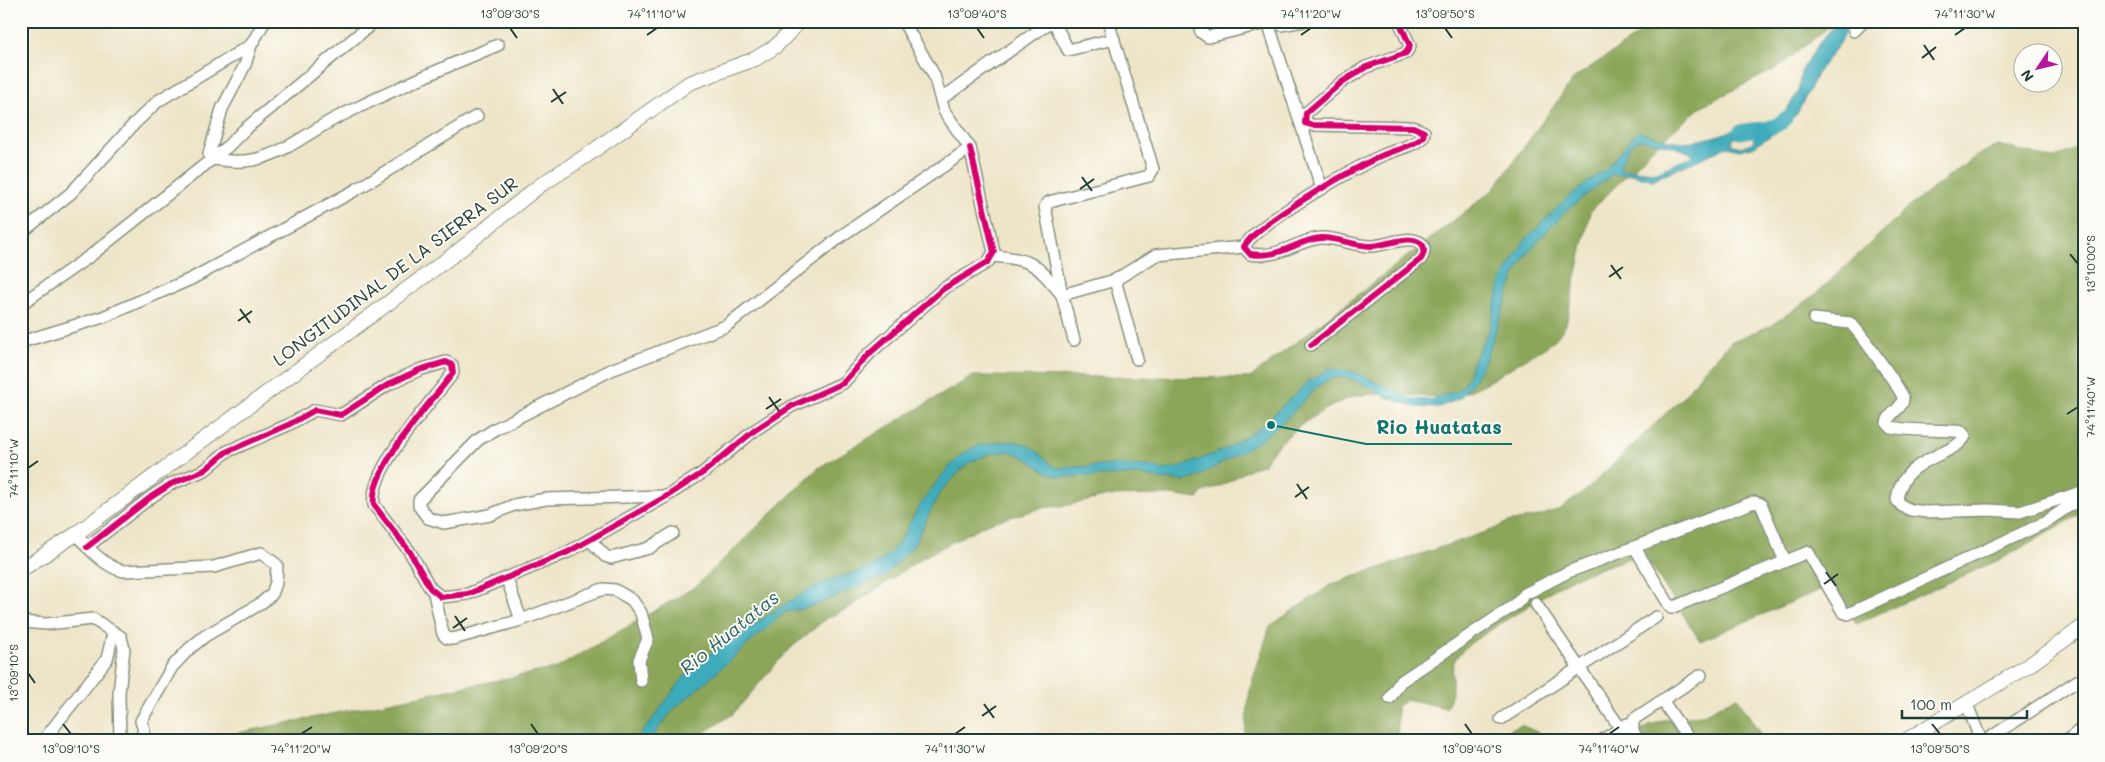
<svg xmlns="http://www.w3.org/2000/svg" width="2105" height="762" viewBox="0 0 2105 762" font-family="Mali,sans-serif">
	<rect width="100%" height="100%" fill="#fdfcf7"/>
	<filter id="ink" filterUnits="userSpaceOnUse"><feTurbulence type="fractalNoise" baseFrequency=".02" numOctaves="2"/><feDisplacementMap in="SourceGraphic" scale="10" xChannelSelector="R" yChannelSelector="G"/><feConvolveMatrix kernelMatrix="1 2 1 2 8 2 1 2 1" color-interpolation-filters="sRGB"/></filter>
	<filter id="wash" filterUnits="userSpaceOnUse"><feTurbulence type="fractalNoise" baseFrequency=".0096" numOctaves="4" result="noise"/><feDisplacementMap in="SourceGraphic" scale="20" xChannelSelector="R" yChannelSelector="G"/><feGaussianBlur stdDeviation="1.12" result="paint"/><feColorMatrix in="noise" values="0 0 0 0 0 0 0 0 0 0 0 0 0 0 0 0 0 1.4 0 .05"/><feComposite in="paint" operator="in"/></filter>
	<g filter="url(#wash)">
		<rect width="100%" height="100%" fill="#eee5c8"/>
		<g fill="#8ba658" stroke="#557246">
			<path d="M1659,21H1836L1777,68L1702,106L1657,144L1590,212L1566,324C1554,346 1542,349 1520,362C1500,374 1479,390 1456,395C1433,400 1410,393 1387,394C1379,394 1369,394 1360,395C1329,402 1278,437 1263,465L1251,468L1225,484L1201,493L1199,499L1170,495L1109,496L1069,505L1042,508L986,524L922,558L847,609L827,618L786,652L733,714L700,735L682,741H219L223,736L557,668L695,587L818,468L973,376L1250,378L1493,190L1574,78Z"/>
			<path d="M2084,142V512L2003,558L1856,624L1834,584L1700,641L1643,553L1570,579L1472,642C1465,648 1454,657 1453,666C1450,684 1456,690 1446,708L1406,699L1397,707L1398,741H1244L1250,688L1270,626L1332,584L1492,530L1508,522L1535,517L1560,509L1584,492L1685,395L1706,367L1732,341L1772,325L1817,293L1911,205L1975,157L1998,145L2052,159L2078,148Z"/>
			<polygon points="1737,697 1765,741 1592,741 1620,739 1663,720 1701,715"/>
			<polygon points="1521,725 1557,741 1513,741 1508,730"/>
		</g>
		<path fill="#3dabbb" stroke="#2e7478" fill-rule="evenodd" d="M1839,21H1848L1841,42L1819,70L1797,114L1770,136L1753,147L1740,150L1727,147L1652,180L1631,174L1611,175L1565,212L1529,251L1516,273L1487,356L1474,381L1460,398L1437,408L1416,407L1386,397L1372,388L1346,377L1331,378L1317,387L1285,420L1259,441L1198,477L1185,481L1160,479L1141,475L1058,477L1046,472L1023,456L1008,451L989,454L967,464L940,492L914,545L885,576L810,607L785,612L672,711L649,741H634C657,718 672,687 696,665C708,654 723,645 736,636C762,619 789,600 817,586C842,573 870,574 891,552C905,537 910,519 921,504C935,484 953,457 975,447C990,442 1013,438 1027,445C1038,450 1046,461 1056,468L1119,465L1149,466L1164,470L1180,467L1226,449L1248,435L1260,427L1309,381L1330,368L1355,372L1411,399L1430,400L1457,391L1463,386L1468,377L1471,366L1489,330L1501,281L1524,241L1567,198L1607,168L1636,133L1639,132C1672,141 1683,146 1716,136C1729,133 1741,125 1754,124L1759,132H1762L1784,114L1798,92L1801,71L1822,39ZM1746,132L1754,137L1753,142L1741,147L1731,144L1733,139ZM1640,139L1675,147L1695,155L1657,172L1621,169L1620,166C1625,156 1629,142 1640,139Z"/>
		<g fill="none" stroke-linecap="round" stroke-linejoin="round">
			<path stroke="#3dabbb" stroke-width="15" d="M1740,132C1756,128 1772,132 1785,119"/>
		</g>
	</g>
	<g filter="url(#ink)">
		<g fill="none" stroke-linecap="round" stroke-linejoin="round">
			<defs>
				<g id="minor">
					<polyline points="1198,21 1201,32 1208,37 1274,21 1281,25 1303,21"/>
					<polyline points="1268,23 1322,189"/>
					<polyline points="1854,31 1864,21"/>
					<polyline points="941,99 1049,23 1055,24 1068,50 1114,39"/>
					<path d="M211,159C228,161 244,163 261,158C289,150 312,130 338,117C391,91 444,67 498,45"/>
					<polyline points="211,159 209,154 222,109 245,65 251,45 265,21"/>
					<polyline points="21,233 71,193 135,123 158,101 251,45"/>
					<path d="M993,256C1034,259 1037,265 1062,295L1115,280L1156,255L1244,247"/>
					<polyline points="1115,280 1137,359"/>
					<polyline points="21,304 90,256 226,148 244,130 375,21"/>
					<path d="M1814,319L1850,323C1857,328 1902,391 1903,398C1904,408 1888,413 1887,423L1891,427C1915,432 1938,429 1962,432L1965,436C1956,456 1901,457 1897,500L1902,506L1911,510L1926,512L1989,510L2020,512L2082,492"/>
					<polyline points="1074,340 1062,295 1045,207 1049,202 1149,176 1153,169 1108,21"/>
					<polyline points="21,342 103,317 191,279 354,191 477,116"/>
					<path d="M1311,345L1421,259C1425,252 1426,244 1417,241C1404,236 1384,246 1371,246C1353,246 1336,237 1321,238C1296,240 1281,259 1250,254L1244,247C1255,224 1355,168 1381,156C1394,150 1414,146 1423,137L1424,132L1413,127L1312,125L1305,123L1306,113L1342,82L1366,67L1406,53L1410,46L1399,21"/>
					<polyline points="666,496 546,499 514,505 490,515 444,523 428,518 419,506 419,500 478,440 495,429 611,370 726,326 844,234 970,148 944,111 934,75 903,21"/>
					<path d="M76,534C89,549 104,566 123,571L214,567L261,553L277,565L276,583L272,594L260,604L205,636L189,649L172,667L141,721L144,730L140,741"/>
					<polyline points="590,540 605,556 611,558 649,548 673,533"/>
					<path d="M87,547L151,497L171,484L205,470L226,452L288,425L315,410L341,415L389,384L419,370L446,362L452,365L453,373C432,402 368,469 374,505L410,552L430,588L441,597L468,594L568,552L667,496L704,472L755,430L792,406L843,383L870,353L943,289L988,262L994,252L970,148"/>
					<polyline points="1635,548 1671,608 1808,552 1843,612 1848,614 2044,523 2084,496"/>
					<polyline points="507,579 521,620"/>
					<polyline points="434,593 443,634 447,638 453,639 521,620 603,589 615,590 632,600 641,613 648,639 639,660 641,681"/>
					<polyline points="1536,604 1629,741"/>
					<polyline points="21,622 47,624 93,619 121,637 124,649 119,693 120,741"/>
					<polyline points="1390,698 1400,682 1516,604 1525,594 1568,572 1754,502 1761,504 1785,561"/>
					<polyline points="1662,700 1690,741"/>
					<polyline points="1967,704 1981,741"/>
					<polyline points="1501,719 1656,617"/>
					<polyline points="43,741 107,659 113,633"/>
					<polyline points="1601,741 1627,724"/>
					<path d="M1645,741C1633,737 1631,730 1634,719L1701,675"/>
					<polyline points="1985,741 2077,681"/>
					<polyline points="2067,741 2084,726"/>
				</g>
				<g id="major">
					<polyline points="21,570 76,534 461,249 539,186 586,156 689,83 755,59 776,46 800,21"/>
					<polyline points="1905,741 2032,663 2084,626"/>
				</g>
			</defs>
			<use href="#minor" stroke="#86917e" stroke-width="14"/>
			<use href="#major" stroke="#86917e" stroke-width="16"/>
			<use href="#minor" stroke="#fff" stroke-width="11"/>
			<use href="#major" stroke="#fff" stroke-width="14"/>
			<defs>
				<g id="cycleway">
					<path d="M1311,345L1421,259C1425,252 1426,244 1417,241C1404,236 1384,246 1371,246C1353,246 1336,237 1321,238C1296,240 1281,259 1250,254L1244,247C1255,224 1355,168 1381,156C1394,150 1414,146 1423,137L1424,132L1413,127L1312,125L1305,123L1306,113L1342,82L1366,67L1406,53L1410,46L1399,21"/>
					<path d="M87,547L151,497L171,484L205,470L226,452L288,425L315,410L341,415L389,384L419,370L446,362L452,365L453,373C432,402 368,469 374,505L410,552L430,588L441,597L468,594L568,552L667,496L704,472L755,430L792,406L843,383L870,353L943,289L988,262L994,252L970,148"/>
				</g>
			</defs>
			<use href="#cycleway" stroke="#fdfcf7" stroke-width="9"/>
			<use href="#cycleway" stroke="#d6006c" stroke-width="6"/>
		</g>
	</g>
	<path fill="none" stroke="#1f3d34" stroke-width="2" d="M510,28L517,38M977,28L984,38M1445,28L1452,38M647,35L657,28M1301,35L1311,28M1955,35L1965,28M1924,45L1934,60M1922,58L1936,47M553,89L563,104M551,102L566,92M1082,177L1092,191M1080,189L1094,179M2070,254L2078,264M1611,265L1621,279M1609,277L1623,267M240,309L250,323M238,321L252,311M769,397L779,411M766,409L781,399M2067,414L2078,407M28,468L38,461M1297,484L1307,499M1295,497L1309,487M1826,572L1836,586M1824,584L1838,574M455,616L465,631M453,628L467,618M28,673L35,683M984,704L994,718M982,716L996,706M63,724L71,734M531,724L538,734M1465,724L1472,734M1932,724L1940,734M301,734L312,727M955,734L965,727M1609,734L1619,727"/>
	<g text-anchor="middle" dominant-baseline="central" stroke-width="4" stroke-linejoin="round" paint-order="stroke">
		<g font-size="18" fill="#1f3d34" stroke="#fdfcf7">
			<text transform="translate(395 271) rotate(-37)">LONGITUDINAL DE LA SIERRA SUR</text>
		</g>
		<g font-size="19" font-style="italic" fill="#2a6463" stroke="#fdfcf7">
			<text transform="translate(729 632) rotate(-39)">Rio Huatatas</text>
		</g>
	</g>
	<path fill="none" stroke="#0f766e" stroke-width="2" d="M1271 425L1366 444H1512"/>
	<circle fill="#0f766e" stroke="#fdfcf7" stroke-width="2" cx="1271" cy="425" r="5"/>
	<g font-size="19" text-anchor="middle" font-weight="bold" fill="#0f766e" stroke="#fdfcf7" stroke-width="4" stroke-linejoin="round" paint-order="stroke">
		<text x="1439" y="434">Rio Huatatas</text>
	</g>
	<rect width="2105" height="762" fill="none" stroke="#fdfcf7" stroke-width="55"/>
	<g transform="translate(2038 68) rotate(235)"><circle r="24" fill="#fdfcf7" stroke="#a4b0a9"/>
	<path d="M0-4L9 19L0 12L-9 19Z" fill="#b5179e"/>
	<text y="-8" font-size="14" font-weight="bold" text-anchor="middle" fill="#1f3d34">N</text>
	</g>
	<path d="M1902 710v8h125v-8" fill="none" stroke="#1f3d34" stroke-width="2.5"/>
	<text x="1910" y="710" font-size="15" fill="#1f3d34" stroke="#fdfcf7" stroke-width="4" paint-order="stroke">100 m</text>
	<rect x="28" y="28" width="2050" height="706" fill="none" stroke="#1f3d34" stroke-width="2"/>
	<g font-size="12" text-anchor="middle" fill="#1f3d34">
		<text x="510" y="18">13°09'30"S</text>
		<text x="657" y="18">74°11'10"W</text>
		<text x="977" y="18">13°09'40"S</text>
		<text x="1311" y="18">74°11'20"W</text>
		<text x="1445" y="18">13°09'50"S</text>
		<text x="1965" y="18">74°11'30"W</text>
		<text transform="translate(2091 264) rotate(-90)" y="4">13°10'00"S</text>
		<text transform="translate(2091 407) rotate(-90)" y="4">74°11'40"W</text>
		<text transform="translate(14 468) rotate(-90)" y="4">74°11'10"W</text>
		<text transform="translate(14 673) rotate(-90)" y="4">13°09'10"S</text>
		<text x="71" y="753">13°09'10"S</text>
		<text x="301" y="753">74°11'20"W</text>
		<text x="538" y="753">13°09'20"S</text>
		<text x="955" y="753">74°11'30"W</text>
		<text x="1472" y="753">13°09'40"S</text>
		<text x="1609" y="753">74°11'40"W</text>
		<text x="1940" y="753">13°09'50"S</text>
	</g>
</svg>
